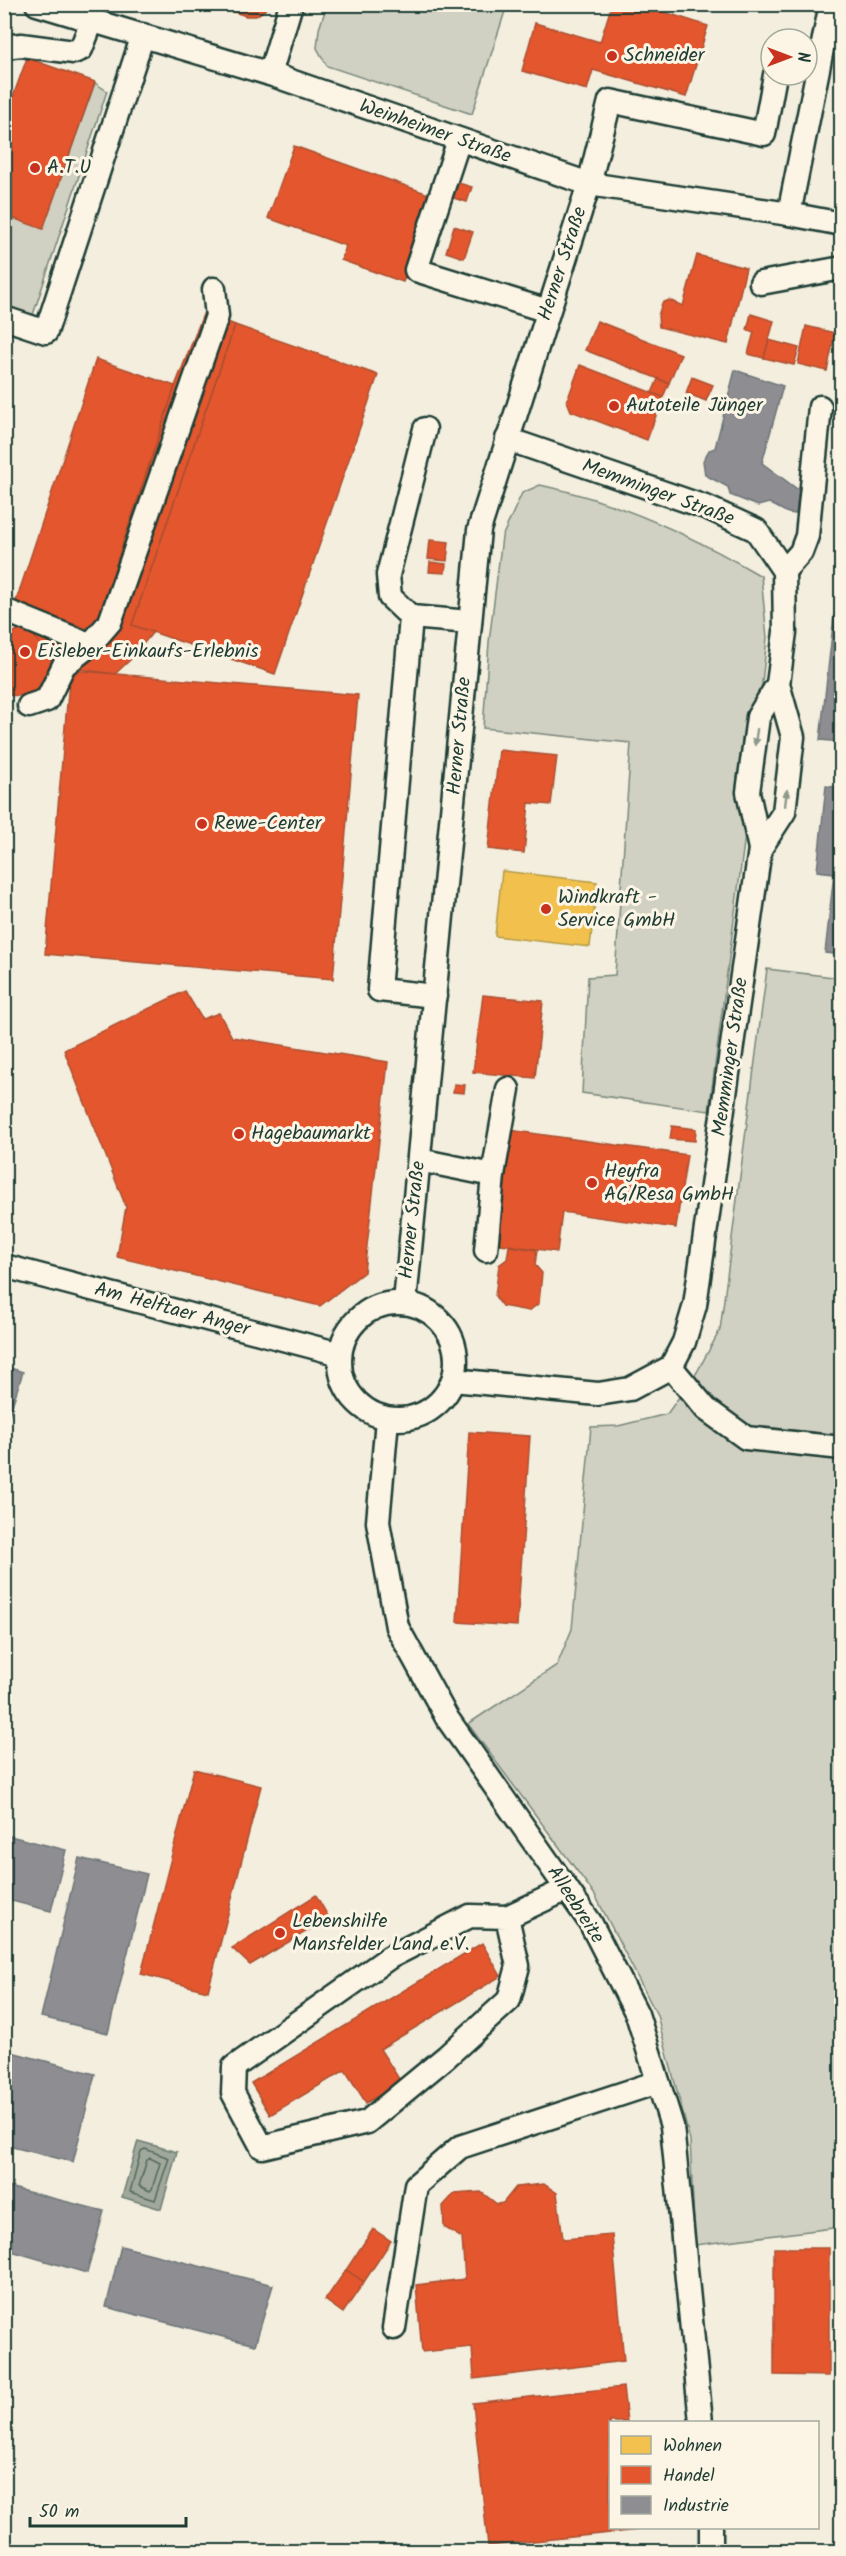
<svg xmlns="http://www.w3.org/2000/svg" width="846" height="2556" viewBox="0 0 846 2556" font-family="Kalam,sans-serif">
	<rect width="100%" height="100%" fill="#f3eede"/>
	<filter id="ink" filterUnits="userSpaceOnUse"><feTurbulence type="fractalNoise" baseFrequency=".0167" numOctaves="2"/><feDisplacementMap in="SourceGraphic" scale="12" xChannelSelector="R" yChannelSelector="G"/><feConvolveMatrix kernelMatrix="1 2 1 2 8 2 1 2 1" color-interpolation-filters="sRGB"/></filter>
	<g filter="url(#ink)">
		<g fill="#d0d1c2" stroke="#78877b" stroke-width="1.5">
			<polygon points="327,5 507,5 472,114 327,66 317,48 319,29"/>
			<polygon points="95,83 107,91 29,327 5,318 5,214 44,225"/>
			<path d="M540,485C618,501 693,536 761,576L767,638L744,843L709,1111L582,1093L588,977L615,975L631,743L483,728L489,642L502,537L522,493Z"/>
			<polygon points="767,969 841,978 841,2227 695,2245 690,2140 657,2015 595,1895 468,1724 557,1665 572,1629 591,1427 618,1426 667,1414 697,1372 720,1330"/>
		</g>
		<polygon fill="#a0a89b" stroke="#6c7d72" stroke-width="1.5" points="138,2141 177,2152 161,2209 122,2197"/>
		<polygon fill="#f2c14e" stroke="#b39946" stroke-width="1.5" points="502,871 597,882 590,947 495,936"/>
		<g fill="#e4572e" stroke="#a94f30" stroke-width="1.5">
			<polygon points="210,4 267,4 266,9 256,16 246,16"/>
			<polygon points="612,4 639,4 708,26 686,97 593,70 587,90 522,71 535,23 600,42"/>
			<polygon points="27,58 95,82 43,229 4,215 4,121"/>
			<polygon points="294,146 434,196 403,282 341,260 346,246 268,218"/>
			<polygon points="455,182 472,187 467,202 450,197"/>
			<polygon points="454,226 473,232 464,258 446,252"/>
			<polygon points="697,255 746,268 728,344 659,327 658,316 662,303 669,300 683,306"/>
			<polygon points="204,312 235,325 132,625 153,632 130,660 115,674 56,666 26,625 34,611 94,631 175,386"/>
			<polygon points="751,314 774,321 764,358 748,354 754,332 747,330"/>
			<polygon points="597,321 681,354 669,383 585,350"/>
			<polygon points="235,325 378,375 275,674 132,625"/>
			<polygon points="806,326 835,333 827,371 798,364"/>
			<polygon points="769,340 799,348 794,365 764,358"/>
			<polygon points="96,359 175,386 94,631 15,604"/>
			<polygon points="580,365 663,397 647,440 571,411 567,401"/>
			<polygon points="692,377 713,385 706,401 686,393"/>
			<polygon points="658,379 669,383 663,397 652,393"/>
			<polygon points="430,540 449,542 447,561 428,559"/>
			<polygon points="430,562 446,564 445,573 429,572"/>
			<polygon points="26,625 56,666 41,697 6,695 4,691 4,638"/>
			<polygon points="70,670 358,695 333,979 45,954"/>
			<polygon points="499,750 557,756 551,805 529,803 524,853 488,849"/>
			<polygon points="185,991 202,1019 219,1013 232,1037 388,1062 364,1272 320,1306 117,1257 126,1207 64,1050"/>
			<polygon points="483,995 543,1001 535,1078 473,1072"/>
			<polygon points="454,1084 465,1085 464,1093 453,1092"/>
			<polygon points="672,1126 696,1129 695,1141 670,1139"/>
			<polygon points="509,1130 687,1155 676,1228 562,1212 557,1252 494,1243"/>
			<polygon points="509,1246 537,1250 535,1265 542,1273 539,1303 529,1311 502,1306 495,1296 499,1265 507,1259"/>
			<polygon points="469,1432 530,1436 517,1626 457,1622"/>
			<polygon points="194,1769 261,1786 208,1991 141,1974"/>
			<polygon points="316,1895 329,1918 250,1965 232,1948"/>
			<polygon points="482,1943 501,1976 380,2049 401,2082 366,2103 345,2070 270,2115 251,2083"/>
			<polygon points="544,2184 557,2193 563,2239 612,2235 624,2361 474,2379 472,2347 422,2352 416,2285 465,2279 462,2238 444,2227 443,2206 454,2194 481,2192 497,2204 503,2203 516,2187"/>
			<polygon points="373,2229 391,2241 364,2282 346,2270"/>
			<polygon points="774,2248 829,2248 829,2376 774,2375"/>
			<polygon points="346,2270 364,2282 343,2313 325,2300"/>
			<polygon points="623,2387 627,2422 610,2422 610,2528 638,2528 638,2530 488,2546 473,2403"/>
		</g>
		<g fill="#8d8d92" stroke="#6c7576" stroke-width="1.5">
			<polygon points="735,370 783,386 762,463 801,492 802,503 795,514 788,513 769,503 758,506 730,495 728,487 705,475 703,461 709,450 715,448"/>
			<polygon points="842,546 842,599 836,598"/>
			<polygon points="842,615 842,742 820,740 834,616"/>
			<polygon points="826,786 842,788 842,955 825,953 834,873 817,871"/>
			<polygon points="4,1366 23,1372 4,1430"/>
			<polygon points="6,1835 66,1850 51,1911 4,1899"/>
			<polygon points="79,1858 147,1874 108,2033 41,2017"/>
			<polygon points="4,2050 95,2074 73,2162 4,2145"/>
			<polygon points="4,2186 104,2211 87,2273 4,2249"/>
			<polygon points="121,2246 273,2285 255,2345 106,2307"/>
		</g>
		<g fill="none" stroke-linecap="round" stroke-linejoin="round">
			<g stroke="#53685d" stroke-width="1.5">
				<polygon points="145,2149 169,2158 155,2200 130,2192 141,2151"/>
				<polygon points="150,2158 160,2163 152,2189 150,2191 139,2186 147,2160"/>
			</g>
			<defs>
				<g id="minor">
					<polyline points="37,4 270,74 589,184 789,214 842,224"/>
					<polyline points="4,47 21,45 74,52 81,49 92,21"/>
					<polyline points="270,74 291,4"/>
					<polyline points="459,140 416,270 548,311"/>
					<polyline points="789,214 831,4"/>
					<polyline points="761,283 842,268"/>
					<polyline points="4,318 46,332 143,35"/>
					<polyline points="784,571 801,552 807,536 820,407"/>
					<polyline points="4,610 90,645 110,622 217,316 214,289"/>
					<polyline points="411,617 390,597 388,575 425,429"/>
					<polyline points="29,706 47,700 64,665 90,645"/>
					<polyline points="760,849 784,812 793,737 778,684"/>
					<polyline points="435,996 379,990 411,617 470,622"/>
					<polyline points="419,1160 493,1175 508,1089"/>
					<polyline points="486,1250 493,1175"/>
					<polyline points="4,1266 340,1354"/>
					<polyline points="405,1302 479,530 589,184 610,101 764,134 775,75"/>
					<circle cx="398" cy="1361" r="58"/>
					<polyline points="671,1367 706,1409 746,1438 842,1448"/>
					<polyline points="453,1380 598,1394 630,1389 671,1367 684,1342 695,1305 760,849 748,792 758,717 778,684 785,632 784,571 756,530 708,508 507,439"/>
					<polyline points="387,1419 378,1522 397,1627 447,1718 590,1922 637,2014 672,2126 701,2422"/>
					<polyline points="507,1917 518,1966 509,2000 446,2057 367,2122 262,2147 233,2093 234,2067 390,1957 470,1916 507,1917 567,1889"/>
					<polyline points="394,2328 416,2185 460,2147 658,2082"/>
					<polyline points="711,2552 711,2528"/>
				</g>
			</defs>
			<use href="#minor" stroke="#1f3d34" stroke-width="27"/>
			<use href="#minor" stroke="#fcf5e5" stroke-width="22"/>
		</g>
		<defs><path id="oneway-solid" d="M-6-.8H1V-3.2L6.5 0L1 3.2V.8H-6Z" transform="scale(1.5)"/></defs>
		<g fill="#8e998c">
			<use href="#oneway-solid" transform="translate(756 737) rotate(98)"/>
			<use href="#oneway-solid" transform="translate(786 798) rotate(-83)"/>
		</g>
	</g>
	<g fill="#c8321e" stroke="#fcf5e5" stroke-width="2">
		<circle cx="612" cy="56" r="6"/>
		<circle cx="35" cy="168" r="6"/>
		<circle cx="614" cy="406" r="6"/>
		<circle cx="25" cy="652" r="6"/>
		<circle cx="202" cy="824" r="6"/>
		<circle cx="546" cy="909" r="6"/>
		<circle cx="239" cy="1134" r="6"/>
		<circle cx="592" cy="1183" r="6"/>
		<circle cx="280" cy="1933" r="6"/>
	</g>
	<g text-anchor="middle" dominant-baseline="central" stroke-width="6" stroke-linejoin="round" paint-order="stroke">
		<g font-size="20" fill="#1f3d34" stroke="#fcf5e5" text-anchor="start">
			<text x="624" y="56">Schneider</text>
			<text x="47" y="168">A.T.U</text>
			<text x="626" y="406">Autoteile Jünger</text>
			<text x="37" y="652">Eisleber-Einkaufs-Erlebnis</text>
			<text x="214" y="824">Rewe-Center</text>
			<text x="558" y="898">Windkraft -<tspan x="558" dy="23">Service GmbH</tspan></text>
			<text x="251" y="1134">Hagebaumarkt</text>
			<text x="604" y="1172">Heyfra<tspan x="604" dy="23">AG/Resa GmbH</tspan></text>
			<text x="292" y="1922">Lebenshilfe<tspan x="292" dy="23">Mansfelder Land e.V.</tspan></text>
		</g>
		<g font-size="20" fill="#1f3d34" stroke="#fcf5e5">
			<text transform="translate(435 132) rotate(19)">Weinheimer Straße</text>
			<text transform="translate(563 264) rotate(-72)">Herner Straße</text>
			<text transform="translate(658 493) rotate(20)">Memminger Straße</text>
			<text transform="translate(460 736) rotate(-85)">Herner Straße</text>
			<text transform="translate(731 1057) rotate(-82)">Memminger Straße</text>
			<text transform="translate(413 1220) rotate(-84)">Herner Straße</text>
			<text transform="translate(172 1310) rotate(15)">Am Helftaer Anger</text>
			<text transform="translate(575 1905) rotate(57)">Alleebreite</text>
		</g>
	</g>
	<rect width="846" height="2556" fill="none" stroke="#fcf5e5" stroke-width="24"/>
	<rect x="12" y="12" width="822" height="2532" fill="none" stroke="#1f3d34" stroke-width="2" filter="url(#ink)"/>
	<rect x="609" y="2421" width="210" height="108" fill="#fcf5e5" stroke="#a4ab9e" stroke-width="1.5"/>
	<rect x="621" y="2436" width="30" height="18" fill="#f2c14e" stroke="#a4ab9e" stroke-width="1.5"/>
	<text x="663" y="2451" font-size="18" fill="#1f3d34">Wohnen</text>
	<rect x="621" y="2466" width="30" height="18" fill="#e4572e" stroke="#a4ab9e" stroke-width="1.5"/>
	<text x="663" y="2481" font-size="18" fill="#1f3d34">Handel</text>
	<rect x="621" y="2496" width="30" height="18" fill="#8d8d92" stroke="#a4ab9e" stroke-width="1.5"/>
	<text x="663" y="2511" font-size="18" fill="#1f3d34">Industrie</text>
	<g transform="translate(789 57) rotate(90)"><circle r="28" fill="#fcf5e5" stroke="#a4ab9e" stroke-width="1.5"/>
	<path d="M0-4.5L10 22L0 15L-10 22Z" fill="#c8321e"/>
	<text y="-9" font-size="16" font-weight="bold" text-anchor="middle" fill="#1f3d34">N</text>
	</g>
	<path d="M30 2517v9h156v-9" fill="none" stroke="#1f3d34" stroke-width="3"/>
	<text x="39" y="2517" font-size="18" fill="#1f3d34" stroke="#fcf5e5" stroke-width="4.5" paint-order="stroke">50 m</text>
</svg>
